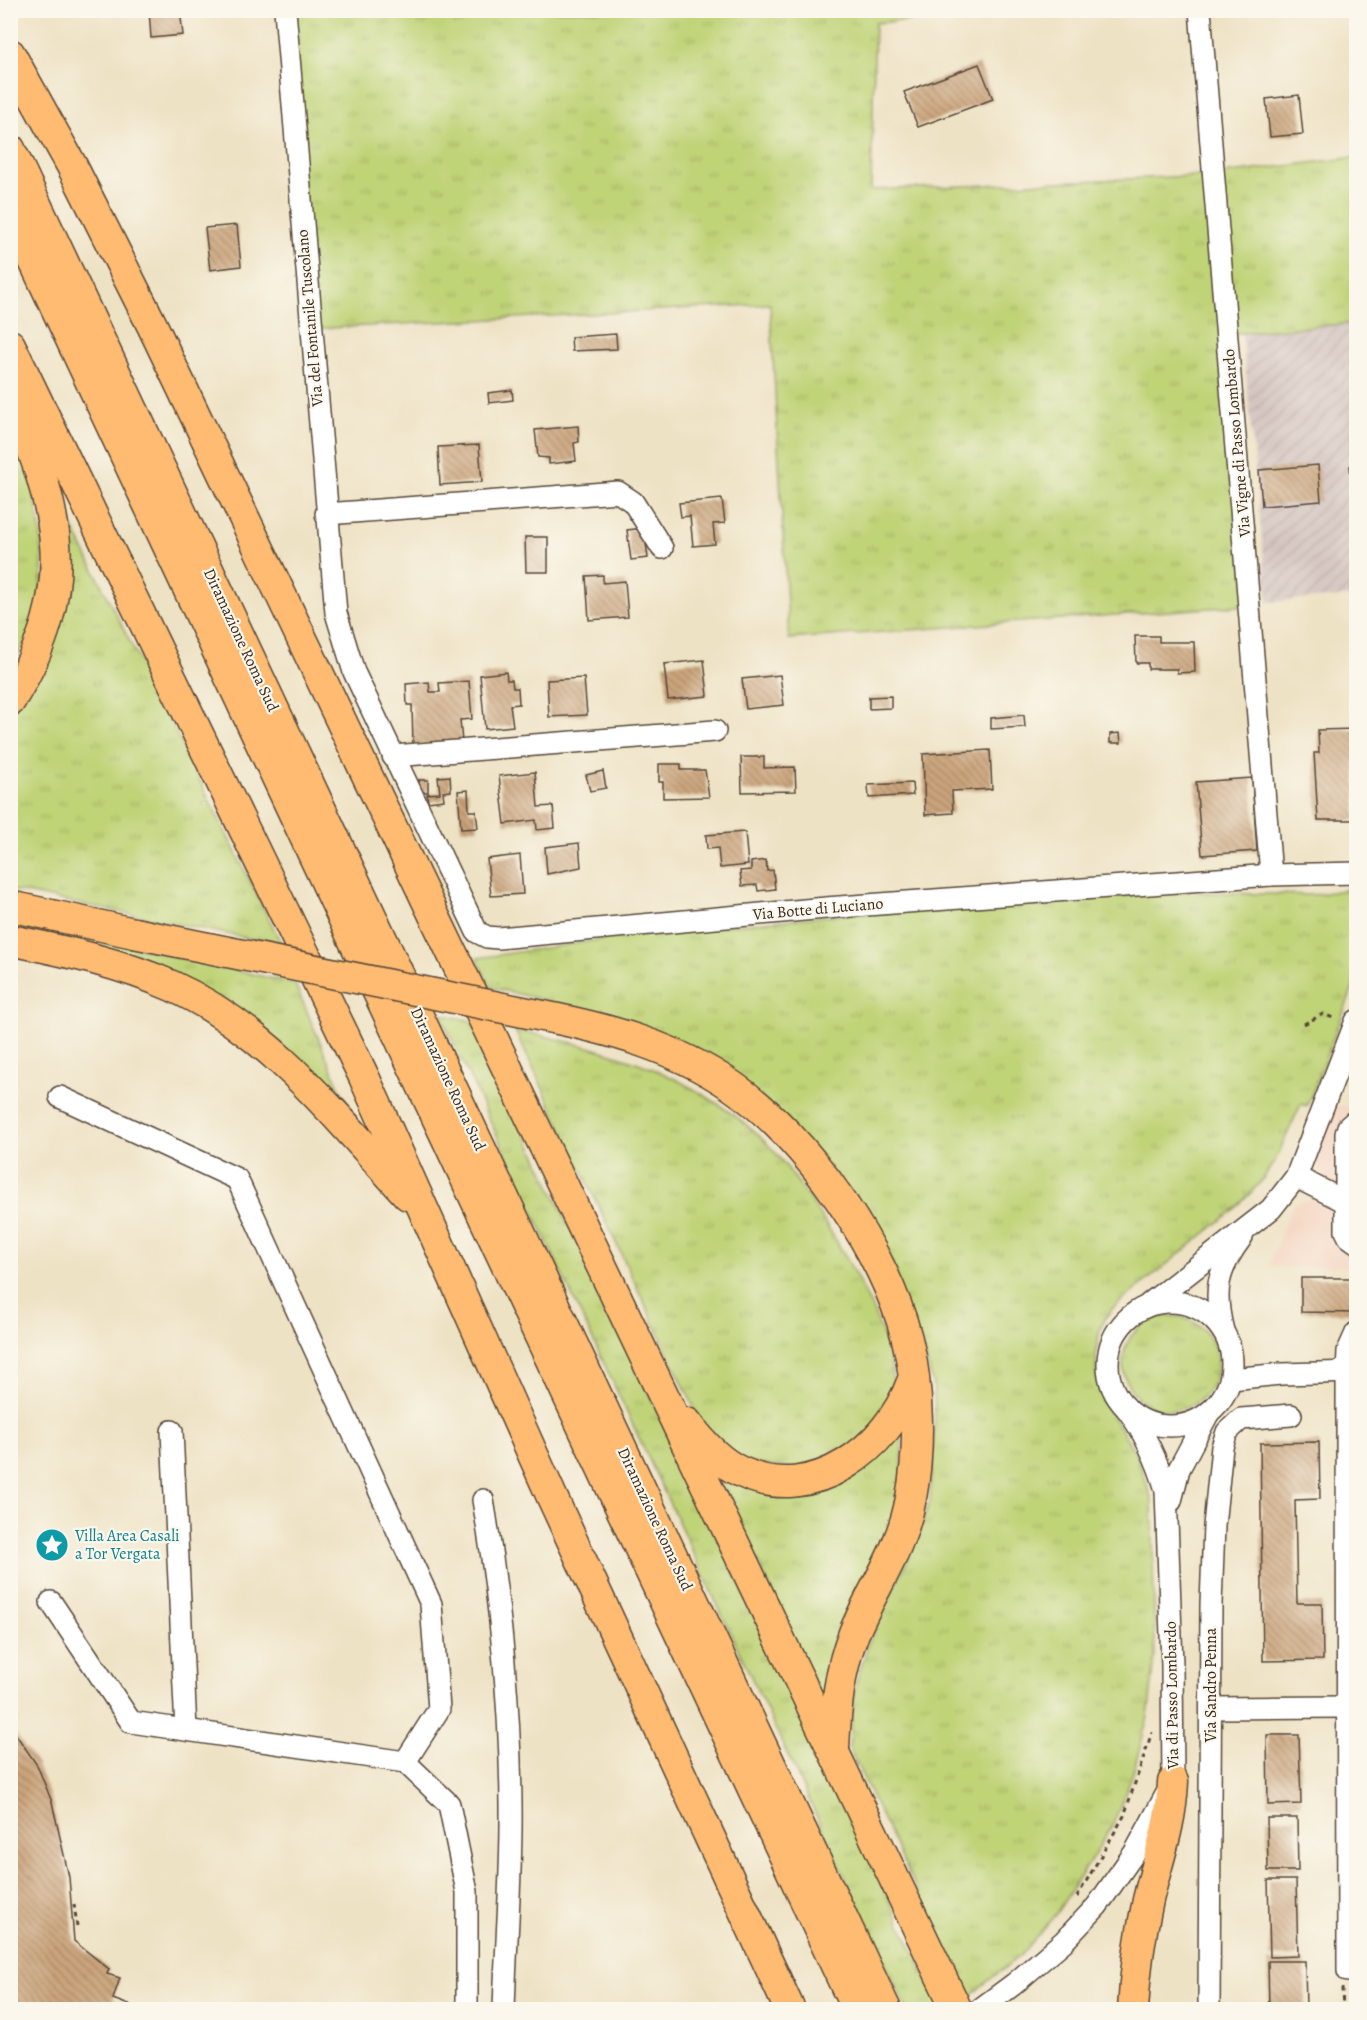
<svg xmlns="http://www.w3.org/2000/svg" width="1367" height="2020" viewBox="0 0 1367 2020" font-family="Alegreya,serif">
	<defs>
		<pattern id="industrial-furrows" width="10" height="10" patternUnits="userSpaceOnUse" patternTransform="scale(1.5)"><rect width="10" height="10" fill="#d0c0bc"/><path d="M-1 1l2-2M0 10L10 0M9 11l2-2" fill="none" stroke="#b4a5a1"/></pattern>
		<pattern id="grass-tufts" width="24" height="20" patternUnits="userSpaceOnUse" patternTransform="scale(1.5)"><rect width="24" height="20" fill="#bfd377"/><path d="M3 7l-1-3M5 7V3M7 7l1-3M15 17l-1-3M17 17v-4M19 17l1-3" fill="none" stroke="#a5b566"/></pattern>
		<pattern id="building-back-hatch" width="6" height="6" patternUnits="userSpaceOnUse" patternTransform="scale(1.5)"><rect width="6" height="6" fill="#cba47c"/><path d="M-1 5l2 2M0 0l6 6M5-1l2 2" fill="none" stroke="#a68665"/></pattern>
	</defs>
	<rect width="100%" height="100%" fill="#fbf7ec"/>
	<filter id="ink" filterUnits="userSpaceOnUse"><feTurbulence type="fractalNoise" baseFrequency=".0167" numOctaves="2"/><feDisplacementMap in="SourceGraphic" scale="12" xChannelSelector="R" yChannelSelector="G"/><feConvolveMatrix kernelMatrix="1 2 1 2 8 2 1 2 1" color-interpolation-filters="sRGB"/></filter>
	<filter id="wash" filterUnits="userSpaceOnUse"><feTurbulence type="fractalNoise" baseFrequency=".008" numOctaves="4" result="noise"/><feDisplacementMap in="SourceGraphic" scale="24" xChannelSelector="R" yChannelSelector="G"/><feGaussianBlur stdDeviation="1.35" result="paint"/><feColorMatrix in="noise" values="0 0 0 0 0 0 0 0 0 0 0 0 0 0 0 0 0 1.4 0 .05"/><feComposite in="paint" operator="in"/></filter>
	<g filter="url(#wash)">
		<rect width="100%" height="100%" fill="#eee2c4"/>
		<polygon fill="#f4d3c0" points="1333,1106 1356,1106 1356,1266 1268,1267 1293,1204 1316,1198 1325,1178 1312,1158"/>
		<polygon fill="url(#industrial-furrows)" points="1356,323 1356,596 1268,602 1242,333"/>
		<g fill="url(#grass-tufts)" stroke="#7d7e4a" stroke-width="1.5">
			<polygon points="285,11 1037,11 875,23 871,190 1215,175 1356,157 1356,323 1228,334 1250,605 789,639 770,304 311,329"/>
			<path d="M10,421C34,475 51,551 37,609C32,631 20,652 10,672Z"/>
			<polygon points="63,508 282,945 11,890 10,714"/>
			<polygon points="1356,888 1356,980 1307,1106 1301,1104 1275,1161 1259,1184 1236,1208 1113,1308 1105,1318 1100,1330 1096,1351 1096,1374 1104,1403 1137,1455 1152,1500 1155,1657 1148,1717 1133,1773 1114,1822 1095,1854 1055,1915 1023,1953 968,1997 849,1748 856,1683 869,1642 908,1559 930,1501 935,1418 934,1388 923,1347 838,1185 624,1020 490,987 477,958 647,933 871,912 1186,892 1313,895"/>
			<polygon points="11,918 295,984 350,1112 266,1035 11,927"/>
			<polygon points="440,1014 472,1021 941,2009 907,2009"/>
			<path d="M515,1030C583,1044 647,1059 707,1097C731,1112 755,1130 774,1151C810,1194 912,1346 889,1401C886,1409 882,1420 877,1426C868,1437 823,1461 808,1471L741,1462L700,1420Z"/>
			<circle cx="1170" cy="1363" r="47"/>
			<path d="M900,1426C905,1467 901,1509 884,1547C869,1579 845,1608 834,1641C828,1661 830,1681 821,1700L715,1467L776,1492Z"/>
		</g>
		<g id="blocks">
			<g fill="url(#building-back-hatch)">
				<polygon points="149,10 180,10 183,35 151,38"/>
				<polygon points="979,64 993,99 918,127 904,92"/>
				<polygon points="1299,95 1303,134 1270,137 1266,99"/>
				<polygon points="237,225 241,266 210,270 205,228"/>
				<polygon points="616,334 617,349 572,351 571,337"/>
				<polygon points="512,390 513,400 489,403 488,393"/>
				<polygon points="578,426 579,442 574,443 576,461 549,464 549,458 538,457 535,430"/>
				<polygon points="479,445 482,482 440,485 438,447"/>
				<polygon points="1318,465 1321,501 1262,506 1259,470"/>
				<polygon points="1350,466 1356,466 1356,497 1353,498"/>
				<polygon points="722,499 725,523 713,524 715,544 693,546 690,516 681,517 679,503"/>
				<polygon points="644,528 648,558 631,560 627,530"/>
				<polygon points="525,537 548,537 548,572 526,572"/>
				<polygon points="603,575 603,583 625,581 628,617 589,620 586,576"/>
				<polygon points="1135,636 1159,636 1159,642 1194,642 1195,672 1177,673 1177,669 1148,669 1148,663 1136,663"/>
				<polygon points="704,660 708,696 668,700 664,664"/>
				<polygon points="506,672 507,680 512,680 513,688 518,688 519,704 510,705 513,726 485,729 480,675"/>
				<polygon points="780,675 784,705 746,709 742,679"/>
				<polygon points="584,678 587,715 549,717 547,680"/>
				<polygon points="469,681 472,719 460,720 462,742 413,746 412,705 407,705 406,684 429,682 430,692 440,692 439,683"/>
				<polygon points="891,696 891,708 869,709 869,697"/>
				<polygon points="1024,715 1025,727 991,729 991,718"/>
				<polygon points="1356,729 1356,820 1318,820 1314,753 1319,753 1318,730"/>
				<polygon points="1120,733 1121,743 1110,743 1110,734"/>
				<polygon points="990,750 992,789 952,791 953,813 925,815 923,754"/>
				<polygon points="741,757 764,757 764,768 795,767 796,791 742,792"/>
				<polygon points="659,764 681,764 681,770 705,770 709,797 663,798 663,782 659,782"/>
				<polygon points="603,771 606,788 590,791 586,775"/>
				<polygon points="535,772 538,807 553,806 555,828 537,830 536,820 505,824 499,776"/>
				<polygon points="450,776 451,791 443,792 444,800 428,802 427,794 440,793 438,777"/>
				<polygon points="1252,778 1257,851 1202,855 1196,782"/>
				<polygon points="419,780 428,780 428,792 420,792"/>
				<polygon points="912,783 913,795 869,798 868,785"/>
				<polygon points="468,790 469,811 476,811 478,828 461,829 458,791"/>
				<polygon points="745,832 748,865 720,868 718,848 707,849 706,835"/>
				<polygon points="579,843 581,867 547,874 545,847"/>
				<polygon points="520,855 523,894 491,896 487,859"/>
				<polygon points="766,860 767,871 773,870 775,889 758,891 757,885 742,886 740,871 751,870 751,862"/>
				<polygon points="1301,1278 1356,1278 1356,1313 1301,1312"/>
				<polygon points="1319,1442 1320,1499 1295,1500 1297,1603 1322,1603 1323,1660 1263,1661 1260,1443"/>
				<polygon points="10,1726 37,1765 52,1802 69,1877 74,1941 109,1969 107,1974 120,1978 113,1999 142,2010 10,2010"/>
				<polygon points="1267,1735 1299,1735 1301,1804 1268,1805"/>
				<polygon points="1267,1818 1297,1818 1298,1871 1268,1871"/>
				<polygon points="1268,1880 1296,1880 1298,1956 1270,1957"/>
				<polygon points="1268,1961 1305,1961 1306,2010 1269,2010"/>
			</g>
		</g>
	</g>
	<g filter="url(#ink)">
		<use href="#blocks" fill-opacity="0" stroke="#564637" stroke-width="1.5"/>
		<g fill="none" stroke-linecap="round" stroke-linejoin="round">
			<defs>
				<g id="minor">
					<polyline points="285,10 336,613 354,672 477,932 487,937 498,938 826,908 1271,875 1356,873"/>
					<polyline points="1200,10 1271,875"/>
					<polyline points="326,514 618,492 633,502 662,548"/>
					<polyline points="393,756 715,731"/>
					<polyline points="60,1097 237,1179 431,1604 439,1709 405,1762"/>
					<polyline points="1356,1120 1348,1127 1346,1134 1346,1231 1349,1237 1356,1242"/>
					<polyline points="1296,1177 1346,1202"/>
					<circle cx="1170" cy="1364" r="62"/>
					<polyline points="1149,1304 1271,1209 1296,1177 1356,1021"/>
					<path d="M1223,1331C1213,1291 1217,1270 1242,1237"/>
					<polyline points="1231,1379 1281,1374 1356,1372"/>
					<polyline points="172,1431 186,1730"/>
					<path d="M483,1500C500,1600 510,1703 511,1804C512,1873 506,1941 504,2010"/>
					<polyline points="1171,1501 1179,1469 1209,1412"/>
					<polyline points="51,1602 131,1722 405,1762 449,1804 467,1892 467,2010"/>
					<polyline points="1211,1708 1346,1707"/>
					<polyline points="1348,1971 1347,1372 1348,1351 1356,1333"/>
					<path d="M979,2010L1014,1984L1064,1941L1097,1906L1135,1852L1173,1782L1172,1665L1166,1490C1157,1459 1144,1432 1125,1406"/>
					<polyline points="1209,2010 1211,1604 1214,1526 1222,1447 1227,1432 1241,1419 1291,1415"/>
				</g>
				<g id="highway">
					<polyline points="10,54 72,166 152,325 957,2010"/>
					<polyline points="10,149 886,2010"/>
					<polyline points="10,210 857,2010"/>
					<polyline points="10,345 364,1077 552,1497 790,2010"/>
					<path d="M10,395C60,510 81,587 10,701"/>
					<polyline points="10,906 134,933"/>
					<path d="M10,940C65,951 120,963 172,986C269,1030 338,1119 408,1195"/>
					<path d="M543,1016C610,1029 675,1047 732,1086C807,1137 885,1251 907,1339C919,1386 920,1451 911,1498C901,1552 874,1585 854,1633C839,1670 836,1708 834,1748"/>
					<path d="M687,1423C701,1442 719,1462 741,1472C813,1506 888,1448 912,1382"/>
					<path d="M1133,2010C1135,1972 1140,1936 1148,1900C1158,1858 1171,1827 1173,1782"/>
				</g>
			</defs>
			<use href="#minor" stroke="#564637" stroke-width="24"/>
			<use href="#highway" stroke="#564637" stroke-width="33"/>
			<g stroke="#564637" stroke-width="3" stroke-dasharray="4.5 4.5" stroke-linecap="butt">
				<polyline points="1304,1024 1323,1014 1336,1019"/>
				<path d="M1109,1394C1096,1360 1103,1329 1131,1306"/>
				<polyline points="1077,1897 1124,1816 1152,1732"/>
				<polyline points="74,1904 77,1926"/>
				<polyline points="1342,1988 1343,2010"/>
			</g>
			<use href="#minor" stroke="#fff" stroke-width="21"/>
			<use href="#highway" stroke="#febb71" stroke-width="30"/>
			<defs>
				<polyline id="highway-bridge" points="134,933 543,1016"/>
			</defs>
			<use href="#highway-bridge" stroke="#564637" stroke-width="33" stroke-linecap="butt"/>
			<use href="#highway-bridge" stroke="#febb71" stroke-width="30"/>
		</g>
	</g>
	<defs>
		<symbol id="sight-disc" viewBox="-11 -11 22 22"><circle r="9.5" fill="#0f9aa8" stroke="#fbf7ec"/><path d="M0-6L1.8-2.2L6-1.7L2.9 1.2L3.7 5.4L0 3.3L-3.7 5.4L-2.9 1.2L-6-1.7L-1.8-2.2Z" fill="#fff"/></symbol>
	</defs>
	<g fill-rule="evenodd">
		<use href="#sight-disc" x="33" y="1526" width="38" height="38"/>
	</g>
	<g text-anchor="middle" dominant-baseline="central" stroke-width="4.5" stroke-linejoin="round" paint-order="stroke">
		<g font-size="16" fill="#3b2a1e" stroke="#fbf7ec">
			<text transform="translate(310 318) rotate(-95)">Via del Fontanile Tuscolano</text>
			<text transform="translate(1237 443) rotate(-95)">Via Vigne di Passo Lombardo</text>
			<text transform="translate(241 640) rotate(65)">Diramazione Roma Sud</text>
			<text transform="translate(818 909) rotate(-5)">Via Botte di Luciano</text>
			<text transform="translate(448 1079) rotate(65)">Diramazione Roma Sud</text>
			<text transform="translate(655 1519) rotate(65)">Diramazione Roma Sud</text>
			<text transform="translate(1211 1685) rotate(-90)">Via Sandro Penna</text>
			<text transform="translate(1172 1695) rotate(-91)">Via di Passo Lombardo</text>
		</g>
		<g font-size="16" fill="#0d838f" stroke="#fbf7ec" text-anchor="start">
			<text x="75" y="1536">Villa Area Casali<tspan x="75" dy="18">a Tor Vergata</tspan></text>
		</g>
	</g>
	<rect width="1367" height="2020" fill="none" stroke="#fbf7ec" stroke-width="36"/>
</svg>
